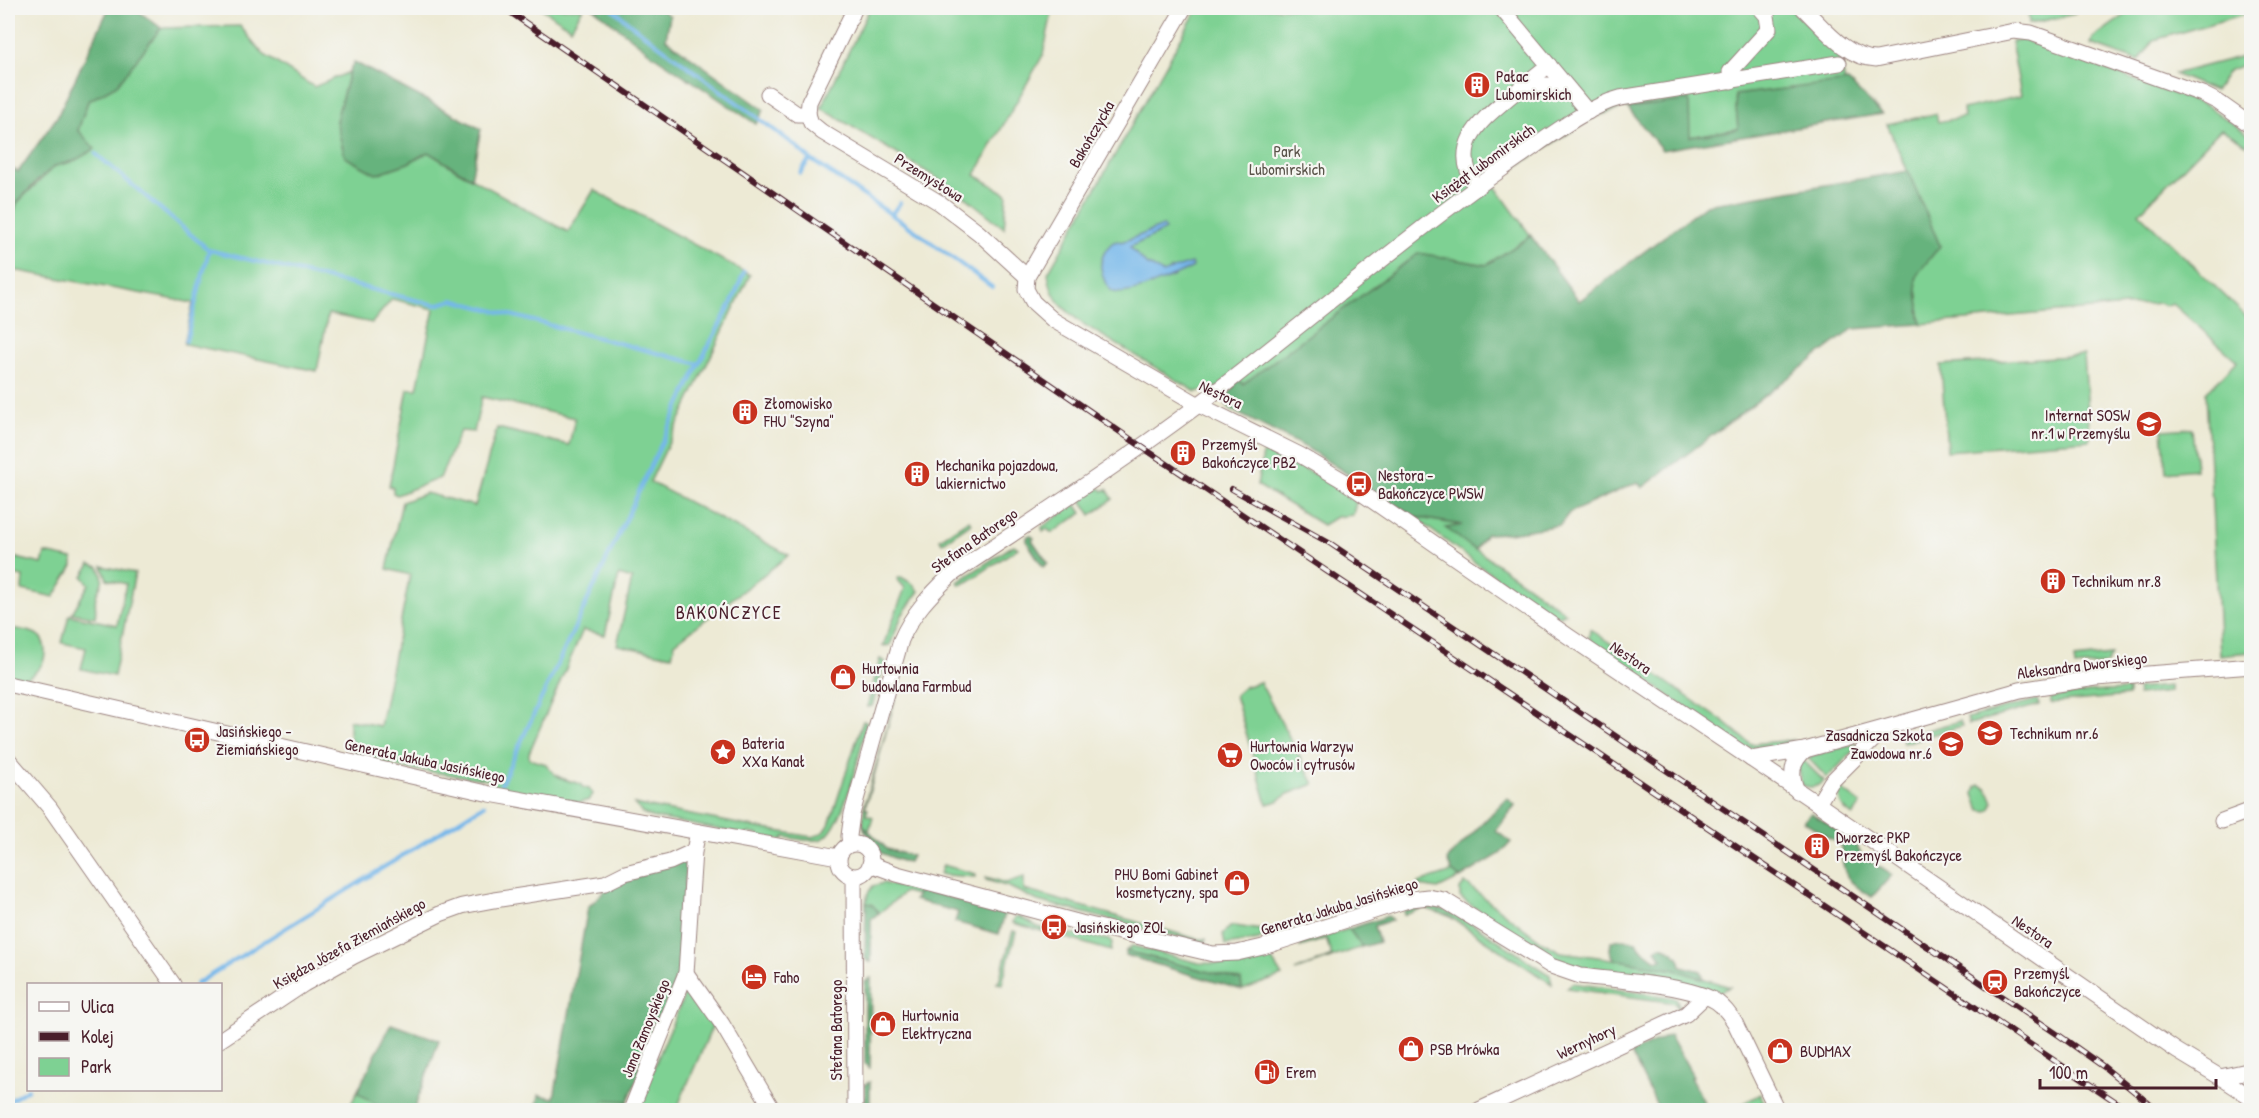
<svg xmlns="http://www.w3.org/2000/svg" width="2259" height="1118" viewBox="0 0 2259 1118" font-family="'Patrick Hand',sans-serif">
	<rect width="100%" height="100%" fill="#f6f6f2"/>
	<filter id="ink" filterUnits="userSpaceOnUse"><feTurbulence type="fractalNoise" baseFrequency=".0167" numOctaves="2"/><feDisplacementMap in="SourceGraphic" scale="12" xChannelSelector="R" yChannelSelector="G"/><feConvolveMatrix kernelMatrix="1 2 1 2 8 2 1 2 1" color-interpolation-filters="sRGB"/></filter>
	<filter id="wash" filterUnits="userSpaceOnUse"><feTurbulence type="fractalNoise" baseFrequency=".008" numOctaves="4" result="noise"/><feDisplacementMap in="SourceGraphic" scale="24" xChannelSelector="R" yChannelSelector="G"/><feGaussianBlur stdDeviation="1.35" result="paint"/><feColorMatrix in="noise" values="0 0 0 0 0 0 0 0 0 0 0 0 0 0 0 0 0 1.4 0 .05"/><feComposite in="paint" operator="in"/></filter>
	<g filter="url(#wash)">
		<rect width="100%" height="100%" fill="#edead5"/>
		<g fill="#7ed193" stroke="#64785f" stroke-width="1.5">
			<polygon points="541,8 583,8 571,28"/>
			<polygon points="870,8 1053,8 1043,55 975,175 1007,194 1004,228 957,190 821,108"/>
			<path d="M1198,8H1790L1839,52L1845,82L1735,95L1738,129L1689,137L1688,100L1623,108L1594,117L1492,182L1531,236L1487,265L1418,253L1243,385L1211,388L1196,392L1083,324C1062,307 1051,300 1048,273Z"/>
			<polygon points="2021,8 2074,8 2075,14 2029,24 2028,9"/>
			<polygon points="2141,8 2251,8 2252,12 2154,40 2139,61 2091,44 2093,38 2128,13"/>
			<path d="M240,26L263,54L314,87L349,72L336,121L345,157L376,174L408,163L428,152L458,171L568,232L594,190L750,275L650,482L789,555L675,643L672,656L617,645L632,579L619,575L605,635L583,630L529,753V759L546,764C554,778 566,780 581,784L582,787L589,789L593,794L589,800L578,803L496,788L489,780L410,769L358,757L355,753L349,734V720L380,726L410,575L387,569L402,502L426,493L475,506L497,428L569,445L575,418L482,397L474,432L460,431L440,478L397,495L393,493V488L389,486L408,389H417L434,309L392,299L372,323L328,314L317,371L184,344L193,303L19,271H8V233L17,203L55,166L74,161L78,130L88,101L117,85L161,28Z"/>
			<polygon points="2024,40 2207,106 2251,136 2251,147 2221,129 2139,213 2251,321 2251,652 2220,655 2206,393 2237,361 2172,303 2164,306 2160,303 1921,324 1916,280 1918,273 1940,246 1887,124 1936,114 1938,122 1964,117 1963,109 2021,96 2011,41"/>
			<polygon points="2251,54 2251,62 2228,71 2215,91 2174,74"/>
			<polygon points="2084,355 2090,440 1947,451 1941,365"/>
			<polygon points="2192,428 2196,469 2166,472 2162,430"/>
			<polygon points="1264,449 1316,475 1356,502 1353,515 1336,517 1323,525 1257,485"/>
			<polygon points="1100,488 1103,491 1107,489 1113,499 1091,515 1081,500"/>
			<polygon points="1076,504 1082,513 1052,533 1047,529 1043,532 1042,527"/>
			<polygon points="1414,517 1465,526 1446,528 1566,613 1560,616 1551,614 1477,564"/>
			<polygon points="969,520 971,523 942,543 940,539"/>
			<polygon points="1014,545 1018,548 969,581 960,585 958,582"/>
			<polygon points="45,553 73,559 73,566 54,597 22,590 23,577 8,574 8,556 42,564"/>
			<path d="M90,564L99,567C106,583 101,582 96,596C94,603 97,610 95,617L72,613L89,584L83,577Z"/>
			<polygon points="102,566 135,573 114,676 81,669 86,648 62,643 69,615 117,625 126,584 107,579"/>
			<polygon points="901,577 913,584 919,591 902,615 890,645 883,646 905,588 897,579"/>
			<path d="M8,628C16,629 28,630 36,634C46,639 47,655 42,664C38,671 31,676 24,680L8,676Z"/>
			<polygon points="1590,629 1724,722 1751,744 1794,740 1771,749 1744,748 1595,645 1589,638"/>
			<polygon points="2111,655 2106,664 2075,667 2074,659"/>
			<polygon points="880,659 885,662 872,706 867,707"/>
			<polygon points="1260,682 1314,784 1288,794 1278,801 1267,804 1235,695 1244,687"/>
			<polygon points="2170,686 2170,692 2138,695 2137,689"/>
			<polygon points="2128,690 2128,696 2051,703 2051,698 2090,692"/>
			<polygon points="896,696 865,808 868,809 866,815 873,817 869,831 863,825 864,807"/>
			<polygon points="2037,700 2039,705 1969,724 1967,718"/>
			<path d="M863,721L867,722C861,746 844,830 822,839C811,843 795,838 784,837L783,840L759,837V835L749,833V835L651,817L642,813L634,804L759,828L812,837C820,835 825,832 829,825Z"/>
			<polygon points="1960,721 1962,726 1903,743 1902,737"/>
			<polygon points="1862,742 1827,778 1807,757"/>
			<path d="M1803,760L1824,781C1817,787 1811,789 1802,785L1797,766Z"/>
			<polygon points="1980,785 1987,788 1993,802 1992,807 1988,811 1980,810 1974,794 1976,787"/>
			<path d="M1840,788L1861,804L1853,816C1842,809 1837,801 1840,788Z"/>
			<polygon points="943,865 976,874 975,877 945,875 940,874"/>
			<polygon points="1452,872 1460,878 1438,889 1419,886 1418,883"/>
			<polygon points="986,877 1006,883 1024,877 1024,890 1197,939 1206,939 1205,944 1038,901 1009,887 986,880"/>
			<polygon points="883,883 918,892 916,895 905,892 879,913 872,905 866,903 868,893 873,886"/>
			<polygon points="1465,883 1542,942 1561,952 1620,960 1676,970 1730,987 1719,992 1687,984 1581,969 1557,961 1463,900 1460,897 1460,889"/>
			<polygon points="1403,888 1402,891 1313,921 1311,918"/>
			<path d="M1421,906C1460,906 1515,955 1550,975L1552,984L1449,916L1424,908L1404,915V911Z"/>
			<polygon points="1018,916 1038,927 1050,930 1049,933 1013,923 1015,917"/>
			<polygon points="1235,926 1261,930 1263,935 1259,940 1225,945 1223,934 1230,927"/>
			<polygon points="1349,929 1362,947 1295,971 1332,956 1326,939 1300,947 1301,944"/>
			<polygon points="1013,931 1016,932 1002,984 997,983 999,981"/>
			<polygon points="1057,932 1110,940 1112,942 1111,951 1056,935"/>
			<polygon points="1132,946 1199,963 1231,964 1270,957 1282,976 1242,990 1241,980 1126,951"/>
			<polygon points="1572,983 1676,998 1679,1006 1677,1011 1676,1003 1567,988"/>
			<path d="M687,989C698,997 713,1011 713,1025L676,1110H636Z"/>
			<polygon points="357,1092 384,1110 348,1110"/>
			<polygon points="1760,1094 1768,1110 1732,1110"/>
			<polygon points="606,1099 628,1101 624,1110 596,1110"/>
		</g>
		<g fill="#66b37d" stroke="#586954" stroke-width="1.5">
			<polygon points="109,8 134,8 161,28 117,85 88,101 78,130 95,149 74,161 55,166 37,181 17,203 8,233 8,166 18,172 57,117"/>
			<polygon points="593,8 659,8 670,16 666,39 764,110 756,124 653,55"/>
			<polygon points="354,62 481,129 471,178 428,152 408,163 376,174 345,157 336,121 349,72"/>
			<polygon points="1848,81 1882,114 1662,150 1628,108 1689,100 1690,137 1738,129 1735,95"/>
			<polygon points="1908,171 1940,246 1918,273 1916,280 1921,324 1853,329 1642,488 1638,482 1569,513 1560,525 1509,533 1486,534 1475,550 1446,528 1462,525 1414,517 1307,448 1231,410 1226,404 1227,398 1238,379 1243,384 1419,253 1486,265 1531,236 1579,301 1706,205"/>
			<polygon points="1030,535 1034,538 1032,540 1048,563 1043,567 1027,542 1027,537"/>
			<polygon points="1507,798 1515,805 1496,831 1511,842 1500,854 1460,878 1452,872 1447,860"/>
			<path d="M1811,813L1854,841L1862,856L1892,875L1872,897C1846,880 1843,877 1841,846L1804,821Z"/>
			<polygon points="863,825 887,849 912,856 909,862 901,861 881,853 865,831"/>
			<polygon points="686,859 681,971 628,1101 606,1100 596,1110 536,1110 539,1095 554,1098 588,907 609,887"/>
			<polygon points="918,892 938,894 1003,912 1005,914 999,934 955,922 958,912 914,900"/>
			<polygon points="866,903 872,904 879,913 871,919 871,962 867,961 865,958"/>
			<polygon points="1388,916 1392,920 1374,926 1379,942 1362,947 1349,929"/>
			<path d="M1619,939L1636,942L1643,951L1657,960L1662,959L1656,949L1661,946C1671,949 1680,955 1681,966L1701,971L1704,979L1676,970L1614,959L1610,950L1611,942Z"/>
			<polygon points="1126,951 1241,980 1242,990 1125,955"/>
			<polygon points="871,978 870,1068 869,1068 865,1064 865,982"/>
			<polygon points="391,1024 439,1040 414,1110 384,1110 357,1092"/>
			<polygon points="1670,1035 1693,1076 1691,1077 1708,1110 1659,1110 1631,1053"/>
			<polygon points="870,1082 870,1110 865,1110 865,1084"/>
		</g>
		<path fill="#75b7ea" stroke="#606b8a" stroke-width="1.5" d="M1163,226L1165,230L1130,247L1147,265L1153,267L1162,273L1191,263L1193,267C1178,275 1129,297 1114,292C1106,289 1102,275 1101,268C1100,259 1105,249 1112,243C1117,239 1120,243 1124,241C1137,237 1150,231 1163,226Z"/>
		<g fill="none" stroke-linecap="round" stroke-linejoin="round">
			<g stroke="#75b7ea" stroke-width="4">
				<polyline points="612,8 629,23 796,146 810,159 800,173"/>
				<polyline points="96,154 209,250 436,305 453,300 699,364"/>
				<polyline points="810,159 917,232 992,287"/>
				<polyline points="891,215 900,203"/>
				<polyline points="186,341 209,250"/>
				<polyline points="501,784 699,364 733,300 744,272"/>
				<polyline points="196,984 484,805"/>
				<polyline points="8,1102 28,1089"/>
			</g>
		</g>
	</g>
	<g filter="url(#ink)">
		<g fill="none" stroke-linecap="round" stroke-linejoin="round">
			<defs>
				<g id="minor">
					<polyline points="1184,8 1027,277 1026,289 1033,302 1053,320 1199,405 1300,455 1344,481 1568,636 1818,804 2177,1051 2220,1077 2252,1070"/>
					<polyline points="1501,8 1588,112"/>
					<path d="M1803,8C1823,27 1846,58 1876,59L2014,31L2031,33L2202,94L2218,102L2252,126"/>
					<polyline points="1731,81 1730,72 1769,29 1767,16 1760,8"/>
					<polyline points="1525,85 1548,85 1569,90"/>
					<polyline points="768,94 797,114 808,114 811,123 822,132 940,203 979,233 1027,277"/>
					<polyline points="808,114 809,102 855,8"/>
					<path d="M1476,188C1450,146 1478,123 1508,98C1522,87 1535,76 1549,65"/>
					<polyline points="8,684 490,794 838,857"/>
					<polyline points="8,759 50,808 173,984"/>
					<polyline points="1751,759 1805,750 2020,690 2096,678 2252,666"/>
					<path d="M1797,791C1790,774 1791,763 1805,750"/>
					<polyline points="1818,804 1831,782 1883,730"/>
					<polyline points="2222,821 2252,810"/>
					<circle cx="855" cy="860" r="16"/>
					<path d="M850,844L849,836L852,814L901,640C912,614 930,595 951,575C1033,520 1117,466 1197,406C1305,324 1408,234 1519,157C1547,138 1588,106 1620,98L1839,63"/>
					<path d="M870,864L897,874L1081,923L1213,954L1237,953L1263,947L1411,899L1428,897L1444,900L1551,966L1580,976C1614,980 1691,985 1717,1002C1725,1008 1730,1015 1735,1023L1777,1110"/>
					<polyline points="854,877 855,1110"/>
					<polyline points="686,973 722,1024 773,1110"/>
					<polyline points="220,1040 304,984 354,956 440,914 462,906 494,900 605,883 625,873 670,862 694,851 698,832"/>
					<polyline points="2220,1077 2252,1098"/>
					<polyline points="631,1110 686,973 694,851"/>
					<polyline points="1479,1110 1686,1014 1704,997"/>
				</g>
			</defs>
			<use href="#minor" stroke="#9c8480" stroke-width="17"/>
			<use href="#minor" stroke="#fff" stroke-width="15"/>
			<defs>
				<g id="rail">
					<polyline points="504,8 1142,447 2128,1110"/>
					<polyline points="1232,489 1331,544 2060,1036 2104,1067 2157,1110"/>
				</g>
			</defs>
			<use href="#rail" stroke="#4a1f2b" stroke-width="6"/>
			<use href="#rail" stroke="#f6f6f2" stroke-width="4" stroke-dasharray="11" stroke-linecap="butt"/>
		</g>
	</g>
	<defs>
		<symbol id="building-disc" viewBox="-11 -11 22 22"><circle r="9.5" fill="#c8321e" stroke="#f6f6f2"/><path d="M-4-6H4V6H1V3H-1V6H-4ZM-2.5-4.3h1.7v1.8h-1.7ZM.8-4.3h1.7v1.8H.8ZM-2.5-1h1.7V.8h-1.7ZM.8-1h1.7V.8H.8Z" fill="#fff"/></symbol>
		<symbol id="school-disc" viewBox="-11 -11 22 22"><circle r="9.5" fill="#c8321e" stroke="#f6f6f2"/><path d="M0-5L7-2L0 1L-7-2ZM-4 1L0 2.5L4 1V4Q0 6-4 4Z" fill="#fff"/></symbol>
		<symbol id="bus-disc" viewBox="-11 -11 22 22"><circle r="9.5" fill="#c8321e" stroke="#f6f6f2"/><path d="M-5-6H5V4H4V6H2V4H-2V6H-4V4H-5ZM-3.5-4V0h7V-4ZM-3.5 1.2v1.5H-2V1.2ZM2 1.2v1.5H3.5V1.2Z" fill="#fff"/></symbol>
		<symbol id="shop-disc" viewBox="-11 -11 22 22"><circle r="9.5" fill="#c8321e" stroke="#f6f6f2"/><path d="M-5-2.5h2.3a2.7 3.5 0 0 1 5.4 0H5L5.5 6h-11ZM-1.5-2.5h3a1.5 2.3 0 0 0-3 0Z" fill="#fff"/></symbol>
		<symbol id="sight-disc" viewBox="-11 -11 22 22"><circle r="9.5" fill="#c8321e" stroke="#f6f6f2"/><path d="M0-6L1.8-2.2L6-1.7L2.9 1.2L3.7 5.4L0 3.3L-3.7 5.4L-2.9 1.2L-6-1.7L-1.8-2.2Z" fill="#fff"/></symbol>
		<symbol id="supermarket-disc" viewBox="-11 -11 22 22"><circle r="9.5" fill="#c8321e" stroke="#f6f6f2"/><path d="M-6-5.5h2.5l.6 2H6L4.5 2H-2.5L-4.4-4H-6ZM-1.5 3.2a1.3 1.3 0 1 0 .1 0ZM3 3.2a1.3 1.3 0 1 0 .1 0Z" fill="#fff"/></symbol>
		<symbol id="hotel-disc" viewBox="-11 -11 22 22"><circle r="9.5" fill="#c8321e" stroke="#f6f6f2"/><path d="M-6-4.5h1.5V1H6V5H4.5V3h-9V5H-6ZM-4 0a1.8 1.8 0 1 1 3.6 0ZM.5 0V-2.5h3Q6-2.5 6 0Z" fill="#fff"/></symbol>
		<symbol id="station-disc" viewBox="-11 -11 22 22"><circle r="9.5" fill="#c8321e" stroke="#f6f6f2"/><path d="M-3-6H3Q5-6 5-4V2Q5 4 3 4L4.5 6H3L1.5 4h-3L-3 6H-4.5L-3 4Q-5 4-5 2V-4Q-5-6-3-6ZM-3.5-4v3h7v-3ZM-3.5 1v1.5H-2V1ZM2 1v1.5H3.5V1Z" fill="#fff"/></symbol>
		<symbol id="fuel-disc" viewBox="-11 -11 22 22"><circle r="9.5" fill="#c8321e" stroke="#f6f6f2"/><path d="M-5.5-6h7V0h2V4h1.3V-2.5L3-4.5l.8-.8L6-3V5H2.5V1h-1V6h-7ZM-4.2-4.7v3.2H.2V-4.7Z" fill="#fff"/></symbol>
	</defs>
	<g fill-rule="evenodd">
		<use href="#building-disc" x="1462" y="70" width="30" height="30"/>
		<use href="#building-disc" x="730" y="397" width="30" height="30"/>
		<use href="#school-disc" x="2134" y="409" width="30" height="30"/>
		<use href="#building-disc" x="1168" y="438" width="30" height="30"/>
		<use href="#building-disc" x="902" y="459" width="30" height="30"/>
		<use href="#bus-disc" x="1344" y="469" width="30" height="30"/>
		<use href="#building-disc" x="2038" y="566" width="30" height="30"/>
		<use href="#shop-disc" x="828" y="662" width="30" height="30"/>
		<use href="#school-disc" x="1975" y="718" width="30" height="30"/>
		<use href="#bus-disc" x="182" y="725" width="30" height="30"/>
		<use href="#school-disc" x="1936" y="729" width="30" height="30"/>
		<use href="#sight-disc" x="708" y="737" width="30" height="30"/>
		<use href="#supermarket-disc" x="1215" y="740" width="30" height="30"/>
		<use href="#building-disc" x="1802" y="831" width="30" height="30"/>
		<use href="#shop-disc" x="1222" y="868" width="30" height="30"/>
		<use href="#bus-disc" x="1039" y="912" width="30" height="30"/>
		<use href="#hotel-disc" x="739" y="962" width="30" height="30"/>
		<use href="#station-disc" x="1980" y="967" width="30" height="30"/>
		<use href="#shop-disc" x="868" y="1009" width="30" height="30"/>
		<use href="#shop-disc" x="1396" y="1034" width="30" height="30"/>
		<use href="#shop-disc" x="1765" y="1036" width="30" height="30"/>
		<use href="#fuel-disc" x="1252" y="1057" width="30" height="30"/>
	</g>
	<g text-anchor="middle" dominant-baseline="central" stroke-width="4.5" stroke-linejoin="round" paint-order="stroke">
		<g font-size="16" fill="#4a1f2b" stroke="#f6f6f2" text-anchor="start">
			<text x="1496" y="76">Pałac<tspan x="1496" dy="18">Lubomirskich</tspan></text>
			<text x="764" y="403">Złomowisko<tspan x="764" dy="18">FHU "Szyna"</tspan></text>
			<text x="2130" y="415" text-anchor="end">Internat SOSW<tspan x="2130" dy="18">nr.1 w Przemyślu</tspan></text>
			<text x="1202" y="444">Przemyśl<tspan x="1202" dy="18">Bakończyce PB2</tspan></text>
			<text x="936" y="465">Mechanika pojazdowa,<tspan x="936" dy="18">lakiernictwo</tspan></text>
			<text x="1378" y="475">Nestora -<tspan x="1378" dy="18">Bakończyce PWSW</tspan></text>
			<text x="2072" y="581">Technikum nr.8</text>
			<text x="862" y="668">Hurtownia<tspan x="862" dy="18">budowlana Farmbud</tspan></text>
			<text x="216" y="731">Jasińskiego -<tspan x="216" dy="18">Ziemiańskiego</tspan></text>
			<text x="2010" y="733">Technikum nr.6</text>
			<text x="1932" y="735" text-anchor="end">Zasadnicza Szkoła<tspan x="1932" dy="18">Zawodowa nr.6</tspan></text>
			<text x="742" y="743">Bateria<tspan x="742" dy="18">XXa Kanał</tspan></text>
			<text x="1250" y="746">Hurtownia Warzyw<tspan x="1250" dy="18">Owoców i cytrusów</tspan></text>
			<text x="1836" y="837">Dworzec PKP<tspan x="1836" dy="18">Przemyśl Bakończyce</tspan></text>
			<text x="1218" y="874" text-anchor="end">PHU Bomi Gabinet<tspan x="1218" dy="18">kosmetyczny, spa</tspan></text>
			<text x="1074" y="927">Jasińskiego ZOL</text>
			<text x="2014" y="973">Przemyśl<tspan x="2014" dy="18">Bakończyce</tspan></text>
			<text x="774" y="977">Faho</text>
			<text x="902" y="1015">Hurtownia<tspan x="902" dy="18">Elektryczna</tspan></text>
			<text x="1430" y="1049">PSB Mrówka</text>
			<text x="1800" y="1051">BUDMAX</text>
			<text x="1286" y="1072">Erem</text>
		</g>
		<g font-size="16" fill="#4a1f2b" stroke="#f6f6f2">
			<text transform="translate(1091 134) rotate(-60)">Bakończycka</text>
			<text transform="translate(1483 163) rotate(-36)">Książąt Lubomirskich</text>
			<text transform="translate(929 177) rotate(32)">Przemysłowa</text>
			<text transform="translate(1221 394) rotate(26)">Nestora</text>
			<text transform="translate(974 540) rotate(-35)">Stefana Batorego</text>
			<text transform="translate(1631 657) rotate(34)">Nestora</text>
			<text transform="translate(2082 665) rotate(-7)">Aleksandra Dworskiego</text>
			<text transform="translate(425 760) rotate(12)">Generała Jakuba Jasińskiego</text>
			<text transform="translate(1339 906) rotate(-17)">Generała Jakuba Jasińskiego</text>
			<text transform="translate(2033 931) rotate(34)">Nestora</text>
			<text transform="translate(349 943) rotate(-29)">Księdza Józefa Ziemiańskiego</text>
			<text transform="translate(645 1028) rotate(-68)">Jana Zamoyskiego</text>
			<text transform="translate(836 1030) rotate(-90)">Stefana Batorego</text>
			<text transform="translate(1586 1041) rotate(-25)">Wernyhory</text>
		</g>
		<g font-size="16" fill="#5a544a" stroke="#f6f6f2">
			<text x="1287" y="151">Park<tspan x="1287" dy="18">Lubomirskich</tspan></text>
		</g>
		<g font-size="18" letter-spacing="1.5" fill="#4a1f2b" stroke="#f6f6f2">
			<text x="729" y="612">BAKOŃCZYCE</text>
		</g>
	</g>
	<rect width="2259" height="1118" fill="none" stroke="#f6f6f2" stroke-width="30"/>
	<rect x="27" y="983" width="195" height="108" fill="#f6f6f2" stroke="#b1a0a2" stroke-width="1.5"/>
	<rect x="39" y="1002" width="30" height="9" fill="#ffffff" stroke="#b1a0a2" stroke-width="1.5"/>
	<text x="81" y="1013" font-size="18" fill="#4a1f2b">Ulica</text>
	<rect x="39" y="1032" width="30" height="9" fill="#4a1f2b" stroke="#b1a0a2" stroke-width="1.5"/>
	<text x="81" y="1043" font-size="18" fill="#4a1f2b">Kolej</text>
	<rect x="39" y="1058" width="30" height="18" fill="#7ed193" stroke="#b1a0a2" stroke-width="1.5"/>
	<text x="81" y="1073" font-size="18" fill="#4a1f2b">Park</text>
	<path d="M2040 1079v9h176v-9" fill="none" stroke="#4a1f2b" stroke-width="3"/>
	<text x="2049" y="1079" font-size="18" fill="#4a1f2b" stroke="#f6f6f2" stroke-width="4.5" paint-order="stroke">100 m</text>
</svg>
